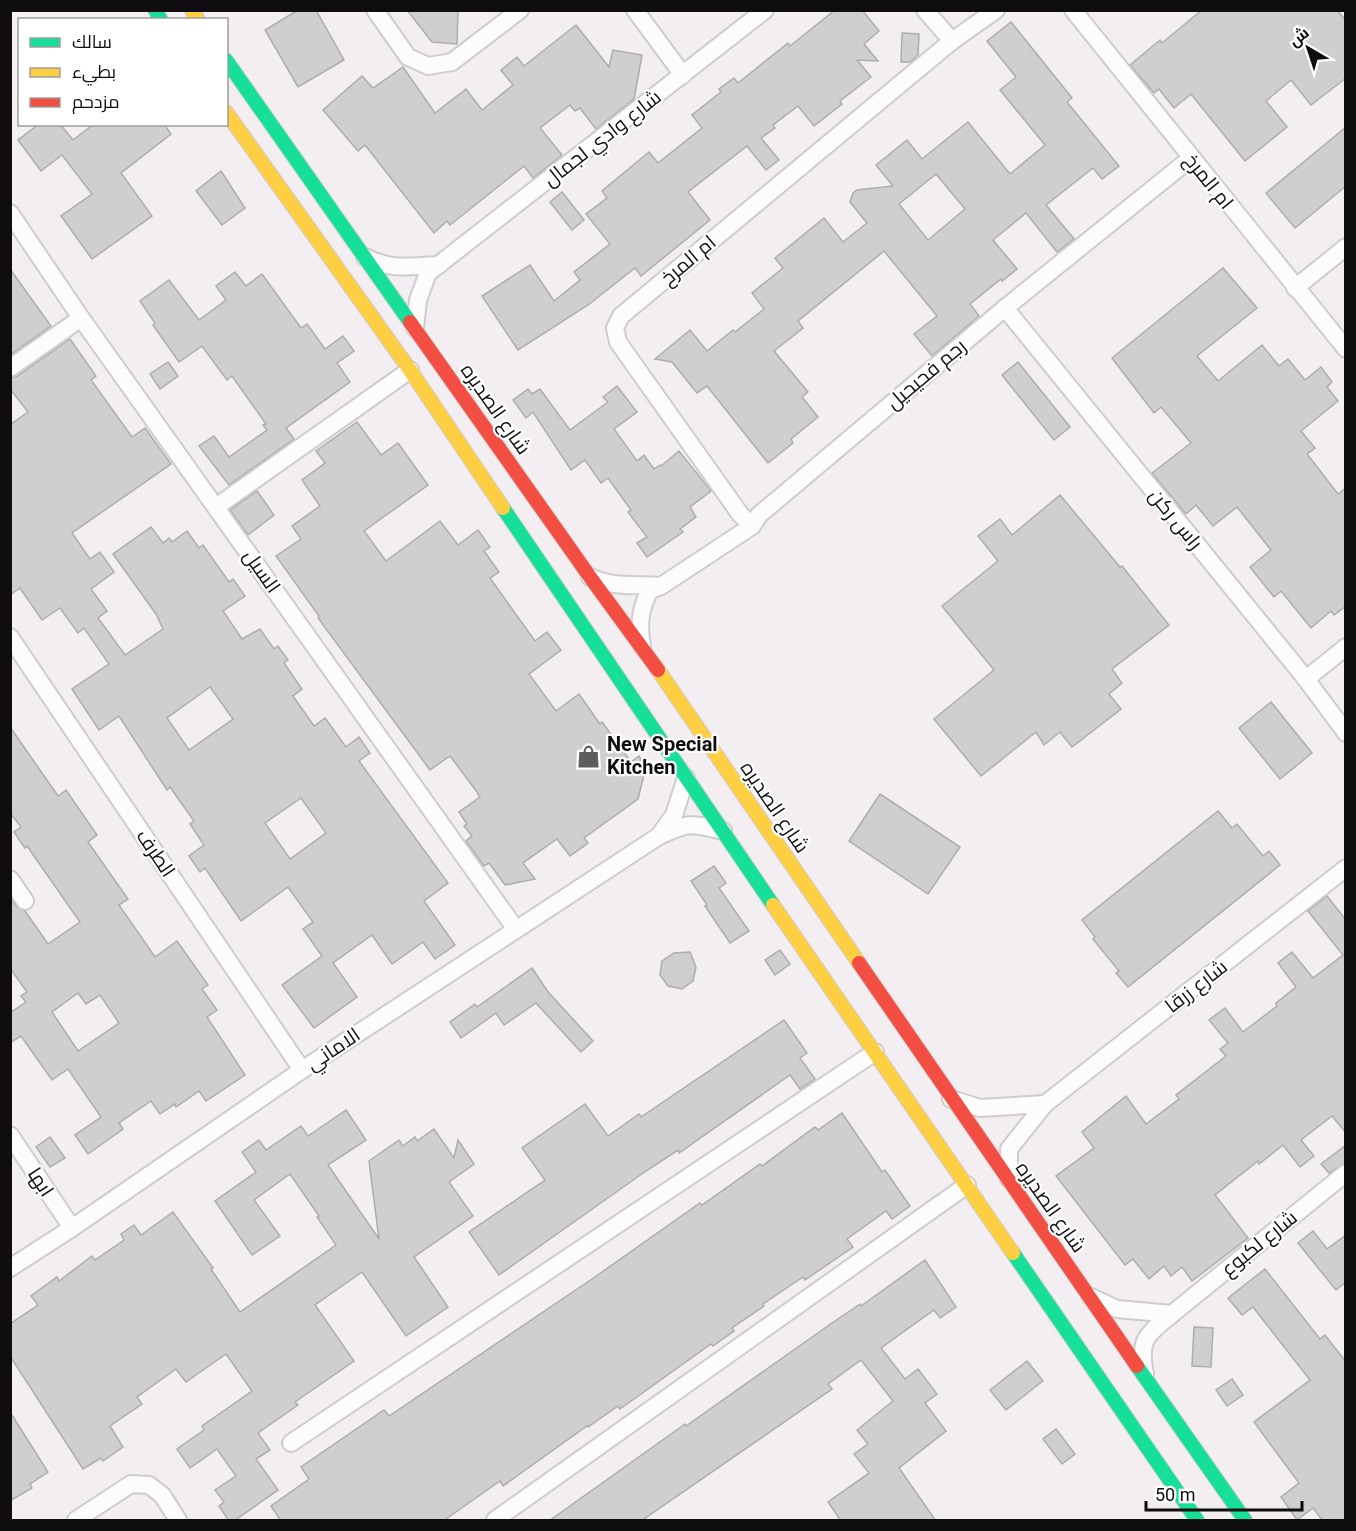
<svg xmlns="http://www.w3.org/2000/svg" width="1356" height="1531" viewBox="0 0 1356 1531" font-family="Roboto,Cairo,sans-serif">
	<rect width="100%" height="100%" fill="#f2eef1"/>
	<g fill="#cfcfcf" stroke="#adadad" stroke-width="1.5" fill-rule="evenodd">
		<polygon points="298,10 316,10 344,60 298,87 265,30"/>
		<polygon points="407,10 458,10 457,44 432,42"/>
		<polygon points="835,10 862,10 879,31 864,44 878,61 857,60 871,77 840,101 842,104 814,126 798,106 773,125 775,128 761,138 779,160 766,170 747,146 688,192 710,220 641,276 635,268 588,305 518,350 482,296 530,265 554,301 580,280 574,272 610,244 586,214 607,198 602,191 649,152 658,163 702,128 692,115 721,92 719,89 734,78 738,83 788,43 790,46"/>
		<polygon points="1202,10 1337,10 1346,21 1346,78 1311,105 1291,80 1266,101 1287,127 1245,161 1191,94 1174,108 1159,89 1154,93 1130,65 1160,40 1162,43"/>
		<path d="M1011,22L1072,98L1067,102L1119,166L1102,179L1093,168L1046,205L1074,239L1057,252L1026,213L993,240L1017,269L1002,281L1001,279L970,304L979,316L932,356L914,334L937,316L884,251L798,321L803,328L774,351L808,392L802,397L818,417L791,439L793,443L768,463L707,386L697,393L672,362L655,359L690,330L707,351L733,330L735,332L764,309L752,293L783,268L775,258L824,218L843,242L867,223L850,202L853,193L857,190L893,186L876,165L907,140L922,159L968,122L1010,174L1045,145L1000,90L1016,77L987,41ZM936,174L965,209L928,240L899,204Z"/>
		<polygon points="576,25 609,67 613,50 642,55 634,99 596,129 580,108 575,111 570,105 540,128 562,155 533,178 524,166 450,225 447,221 434,233 365,145 358,151 323,110 362,76 373,88 403,67 435,113 466,89 482,110 513,85 501,70 517,57 524,66"/>
		<polygon points="902,33 919,34 918,55 910,62 901,62"/>
		<polygon points="39,124 60,124 73,140 94,124 164,124 171,134 121,173 152,216 92,259 61,216 92,194 62,155 41,171 18,140"/>
		<polygon points="1346,127 1346,186 1295,228 1266,193"/>
		<polygon points="221,171 245,208 222,225 196,191"/>
		<polygon points="562,192 584,220 572,230 550,202"/>
		<polygon points="1223,268 1257,308 1197,356 1218,381 1262,345 1279,366 1288,359 1305,380 1321,367 1332,382 1327,387 1338,401 1301,431 1315,448 1307,454 1338,494 1346,488 1346,606 1334,615 1331,611 1311,628 1281,591 1274,597 1250,567 1271,550 1237,507 1213,526 1196,505 1186,514 1152,473 1191,443 1161,407 1154,413 1112,358"/>
		<polygon points="10,269 51,326 10,355"/>
		<polygon points="235,272 246,286 262,274 301,328 307,324 325,349 343,336 354,351 337,363 350,382 286,428 294,439 229,485 199,446 214,436 229,457 267,430 263,425 266,424 232,376 227,380 202,346 179,362 153,325 155,323 140,301 169,280 199,320 226,300 216,286"/>
		<path d="M70,339L96,376L91,380L132,437L145,428L171,464L72,533L90,559L100,552L114,572L91,589L107,611L98,618L125,655L163,629L156,614L113,554L151,527L163,543L169,538L172,542L187,531L199,548L203,545L229,582L233,579L245,596L223,611L242,639L260,629L274,649L278,646L288,660L284,663L302,689L293,696L314,726L325,718L346,747L359,737L370,753L359,761L448,883L424,901L455,945L435,959L423,942L392,964L372,935L333,963L357,997L314,1028L282,985L322,956L303,929L313,922L288,887L241,921L205,868L200,872L189,856L204,845L190,824L194,821L170,787L167,790L119,716L99,730L72,689L109,664L84,628L78,633L60,608L42,620L20,588L10,595V425L28,412L10,389V378L16,377ZM210,687L233,719L189,750L167,718ZM301,798L326,833L290,859L265,823Z"/>
		<polygon points="168,362 178,376 160,389 150,374"/>
		<polygon points="1018,362 1070,427 1054,440 1002,375"/>
		<polygon points="617,386 637,412 614,429 637,461 644,455 654,469 660,465 661,466 679,451 711,491 690,507 696,517 680,529 683,532 647,557 637,543 647,537 628,512 631,510 608,478 601,483 585,460 571,470 533,412 526,418 513,400 528,389 532,394 540,389 570,430 608,402 603,397"/>
		<polygon points="357,422 381,455 398,443 428,485 364,531 386,561 440,521 458,545 478,530 490,547 484,551 499,572 490,578 535,641 547,632 561,650 529,674 556,711 579,694 600,724 602,722 631,762 639,756 646,767 638,799 584,838 588,843 570,856 557,839 523,863 535,879 505,885 489,863 484,866 466,841 472,836 464,826 467,824 459,812 480,797 477,792 450,756 430,770 318,618 319,616 276,556 301,539 292,526 320,506 302,480 325,463 316,451"/>
		<polygon points="257,491 274,515 248,535 230,510"/>
		<polygon points="1060,495 1120,567 1122,566 1169,625 1112,669 1122,683 1109,694 1121,709 1072,747 1060,732 1044,745 1036,732 981,776 934,719 994,670 942,606 998,561 978,536 1000,519 1012,535"/>
		<polygon points="1271,702 1312,753 1280,779 1239,728"/>
		<path d="M10,727L58,796L66,790L97,835L88,842L128,899L119,905L155,957L177,941L208,985L202,989L217,1010L207,1017L245,1075L206,1101L199,1091L176,1107L175,1104L160,1114L151,1101L119,1123L123,1129L88,1154L75,1135L101,1117L68,1069L52,1080L21,1036L10,1043V1013L26,1002L21,996L27,992L10,968V898L17,907L25,911L48,944L80,922L27,846L25,848L14,832L21,827L10,813ZM78,993L86,1004L100,995L119,1023L78,1051L52,1012Z"/>
		<polygon points="880,794 960,847 928,894 849,841"/>
		<polygon points="1218,811 1232,828 1237,824 1263,856 1269,851 1280,865 1128,987 1116,973 1119,971 1093,939 1095,937 1082,920"/>
		<polygon points="714,866 726,883 719,888 749,931 730,943 705,906 707,905 691,881"/>
		<polygon points="1327,896 1346,920 1346,1133 1332,1116 1301,1140 1314,1156 1300,1167 1283,1145 1259,1164 1258,1161 1215,1195 1248,1238 1192,1281 1182,1267 1171,1276 1164,1266 1149,1279 1133,1259 1125,1265 1056,1176 1094,1148 1082,1132 1126,1096 1146,1124 1179,1099 1176,1095 1226,1056 1220,1049 1228,1043 1209,1020 1225,1008 1243,1032 1277,1006 1276,1003 1296,987 1278,963 1292,952 1313,978 1343,955 1308,911"/>
		<polygon points="780,950 790,964 775,975 765,960"/>
		<polygon points="690,952 696,967 693,981 682,989 668,986 660,975 662,961 674,953"/>
		<polygon points="532,968 548,992 593,1041 581,1052 536,1003 504,1025 496,1013 461,1038 450,1022 475,1004 477,1007"/>
		<polygon points="784,1020 807,1053 800,1058 815,1079 800,1089 790,1075 679,1153 678,1150 646,1171 499,1275 469,1232 545,1180 522,1148 585,1104 608,1136 639,1114 641,1117"/>
		<polygon points="346,1110 366,1140 328,1165 379,1239 369,1161 399,1140 403,1146 415,1137 417,1141 434,1129 454,1158 458,1140 474,1164 449,1182 473,1216 414,1257 448,1307 406,1336 362,1272 315,1305 354,1361 295,1402 298,1405 258,1433 270,1450 256,1459 278,1490 234,1521 229,1521 219,1506 224,1502 215,1490 236,1476 217,1449 190,1468 177,1449 204,1430 202,1426 252,1391 226,1354 186,1382 176,1369 137,1397 142,1404 110,1426 123,1447 103,1461 101,1458 83,1469 10,1356 10,1324 38,1305 31,1296 57,1277 59,1281 92,1256 95,1260 124,1240 121,1234 134,1225 141,1235 173,1212 213,1268 211,1269 240,1312 336,1245 317,1217 319,1216 290,1174 254,1200 280,1236 252,1255 215,1201 256,1172 242,1152 259,1140 266,1150 301,1126 308,1136"/>
		<polygon points="842,1113 882,1172 885,1170 910,1206 892,1219 886,1211 847,1239 853,1247 805,1280 803,1277 763,1304 764,1306 732,1328 734,1331 713,1346 711,1344 620,1409 618,1406 588,1427 587,1426 503,1486 500,1481 443,1521 281,1521 271,1506 309,1479 301,1467 384,1410 389,1416 592,1279 700,1203 702,1205 760,1164 762,1166 815,1127 818,1130"/>
		<polygon points="50,1137 65,1158 50,1167 36,1147"/>
		<polygon points="1346,1145 1346,1163 1329,1173 1321,1164"/>
		<polygon points="1313,1231 1327,1249 1346,1235 1346,1282 1336,1290 1298,1243"/>
		<polygon points="925,1260 956,1307 940,1318 934,1310 881,1348 905,1379 918,1369 937,1394 925,1403 946,1431 899,1468 936,1521 841,1521 828,1502 869,1473 854,1454 868,1444 857,1430 893,1401 861,1360 828,1384 832,1389 641,1521 549,1521 685,1424 686,1426 832,1323 860,1304 861,1306"/>
		<polygon points="1265,1269 1320,1339 1325,1335 1346,1362 1346,1521 1323,1521 1313,1508 1297,1520 1281,1497 1299,1483 1254,1422 1310,1380 1253,1307 1242,1315 1228,1298"/>
		<polygon points="1194,1327 1213,1328 1211,1367 1192,1366"/>
		<polygon points="1027,1361 1043,1381 1006,1410 990,1390"/>
		<polygon points="1232,1379 1243,1395 1227,1406 1216,1390"/>
		<polygon points="10,1412 48,1472 30,1484 32,1488 10,1501"/>
		<polygon points="1056,1429 1075,1454 1062,1464 1043,1439"/>
	</g>
	<g fill="none" stroke-linecap="round" stroke-linejoin="round">
		<defs>
			<g id="street">
				<polyline points="375,10 408,57 428,66 452,62 520,10"/>
				<polyline points="635,10 683,75"/>
				<polyline points="925,10 952,41"/>
				<polyline points="1073,10 1346,349"/>
				<polyline points="10,213 81,318 515,928"/>
				<path d="M365,257C392,271 410,266 439,265"/>
				<polyline points="1295,288 1346,247"/>
				<polyline points="1005,308 1306,679 1346,733"/>
				<polyline points="415,328 418,300 428,273 765,10"/>
				<polyline points="10,368 81,318"/>
				<polyline points="216,507 410,370"/>
				<polyline points="752,526 740,514 618,342 615,328 621,316 952,41 996,10"/>
				<path d="M590,577C613,588 635,584 660,586"/>
				<polyline points="10,637 302,1070"/>
				<path d="M642,646C638,625 640,608 650,590L661,586L752,526L759,515L1005,308L1191,158"/>
				<polyline points="1306,679 1346,647"/>
				<polyline points="661,833 674,815 686,778"/>
				<polyline points="10,879 25,901"/>
				<polyline points="951,1099 980,1108 1045,1104"/>
				<polyline points="10,1135 72,1228"/>
				<polyline points="1009,1179 1009,1149 1045,1104 1346,868"/>
				<path d="M10,1268L72,1228L302,1070L659,836C689,822 691,823 723,831"/>
				<polyline points="1091,1297 1117,1309 1172,1314"/>
				<path d="M1145,1374C1138,1338 1147,1335 1172,1314L1346,1173"/>
				<polyline points="291,1443 875,1052"/>
				<polyline points="76,1520 131,1484 149,1485 162,1495 178,1520"/>
				<polyline points="495,1520 967,1185"/>
			</g>
			<g id="fast">
				<polyline points="155,10 161,20"/>
				<polyline points="226,60 410,322"/>
				<polyline points="503,508 773,905"/>
				<polyline points="1013,1253 1197,1520"/>
				<polyline points="1137,1366 1245,1520"/>
			</g>
			<g id="slow">
				<polyline points="192,10 198,20"/>
				<polyline points="226,112 410,370 503,508"/>
				<polyline points="658,670 859,963"/>
				<polyline points="773,905 1013,1253"/>
			</g>
			<g id="jam">
				<polyline points="410,322 590,577 658,670"/>
				<polyline points="859,963 1137,1366"/>
			</g>
		</defs>
		<use href="#street" stroke="#cfccce" stroke-width="20"/>
		<use href="#fast" stroke="#cfccce" stroke-width="16"/>
		<use href="#slow" stroke="#cfccce" stroke-width="16"/>
		<use href="#jam" stroke="#cfccce" stroke-width="16"/>
		<use href="#street" stroke="#fdfcfd" stroke-width="16"/>
		<use href="#fast" stroke="#16e098" stroke-width="14"/>
		<use href="#slow" stroke="#ffcf43" stroke-width="14"/>
		<use href="#jam" stroke="#f24e42" stroke-width="14"/>
	</g>
	<defs>
		<symbol id="shop-bare" viewBox="-9 -9 18 18"><path d="M-5-2.5h2.3a2.7 3.5 0 0 1 5.4 0H5L5.5 6h-11ZM-1.5-2.5h3a1.5 2.3 0 0 0-3 0Z" fill="#5e5c5e" stroke="#fff" stroke-width="2.5" paint-order="stroke"/></symbol>
	</defs>
	<g fill-rule="evenodd">
		<use href="#shop-bare" x="572" y="740" width="33" height="33"/>
	</g>
	<g text-anchor="middle" dominant-baseline="central" stroke-width="4.5" stroke-linejoin="round" paint-order="stroke">
		<g font-size="20" fill="#0f0d0f" stroke="#fff">
			<text transform="translate(602 138) rotate(-38)">شارع وادي لجمال</text>
			<text transform="translate(1209 181) rotate(51)">ام المرخ</text>
			<text transform="translate(688 260) rotate(-40)">ام المرخ</text>
			<text transform="translate(926 374) rotate(-40)">رجم فحيحيل</text>
			<text transform="translate(496 409) rotate(55)">شارع الصديره</text>
			<text transform="translate(1176 519) rotate(51)">راس ركن</text>
			<text transform="translate(262 571) rotate(55)">السيل</text>
			<text transform="translate(775 807) rotate(56)">شارع الصديره</text>
			<text transform="translate(156 853) rotate(56)">الطرف</text>
			<text transform="translate(1196 986) rotate(-38)">شارع زرقا</text>
			<text transform="translate(333 1049) rotate(-34)">الاماني</text>
			<text transform="translate(41 1182) rotate(57)">ابها</text>
			<text transform="translate(1051 1207) rotate(55)">شارع الصديره</text>
			<text transform="translate(1259 1243) rotate(-39)">شارع لكبوع</text>
		</g>
		<g font-size="20" font-weight="bold" fill="#0f0d0f" stroke="#fff" text-anchor="start">
			<text x="607" y="744">New Special<tspan x="607" dy="23">Kitchen</tspan></text>
		</g>
	</g>
	<rect width="1356" height="1531" fill="none" stroke="#0f0d0f" stroke-width="24"/>
	<rect x="18" y="18" width="210" height="108" fill="#ffffff" stroke="#9f9e9f" stroke-width="1.5"/>
	<rect x="30" y="38" width="30" height="9" fill="#16e098" stroke="#9f9e9f" stroke-width="1.5"/>
	<text x="72" y="48" font-size="18" fill="#0f0d0f">سالك</text>
	<rect x="30" y="68" width="30" height="9" fill="#ffcf43" stroke="#9f9e9f" stroke-width="1.5"/>
	<text x="72" y="78" font-size="18" fill="#0f0d0f">بطيء</text>
	<rect x="30" y="98" width="30" height="9" fill="#f24e42" stroke="#9f9e9f" stroke-width="1.5"/>
	<text x="72" y="108" font-size="18" fill="#0f0d0f">مزدحم</text>
	<g transform="translate(1308 48) rotate(321)" stroke="#ffffff" stroke-width="4.5" paint-order="stroke">
	<path d="M0-4.5L10 22L0 15L-10 22Z" fill="#0f0d0f"/>
	<text y="-9" font-size="16" font-weight="bold" text-anchor="middle" fill="#0f0d0f">ش</text>
	</g>
	<path d="M1146 1501v9h156v-9" fill="none" stroke="#0f0d0f" stroke-width="3"/>
	<text x="1155" y="1501" font-size="18" fill="#0f0d0f" stroke="#ffffff" stroke-width="4.5" paint-order="stroke">50 m</text>
</svg>
